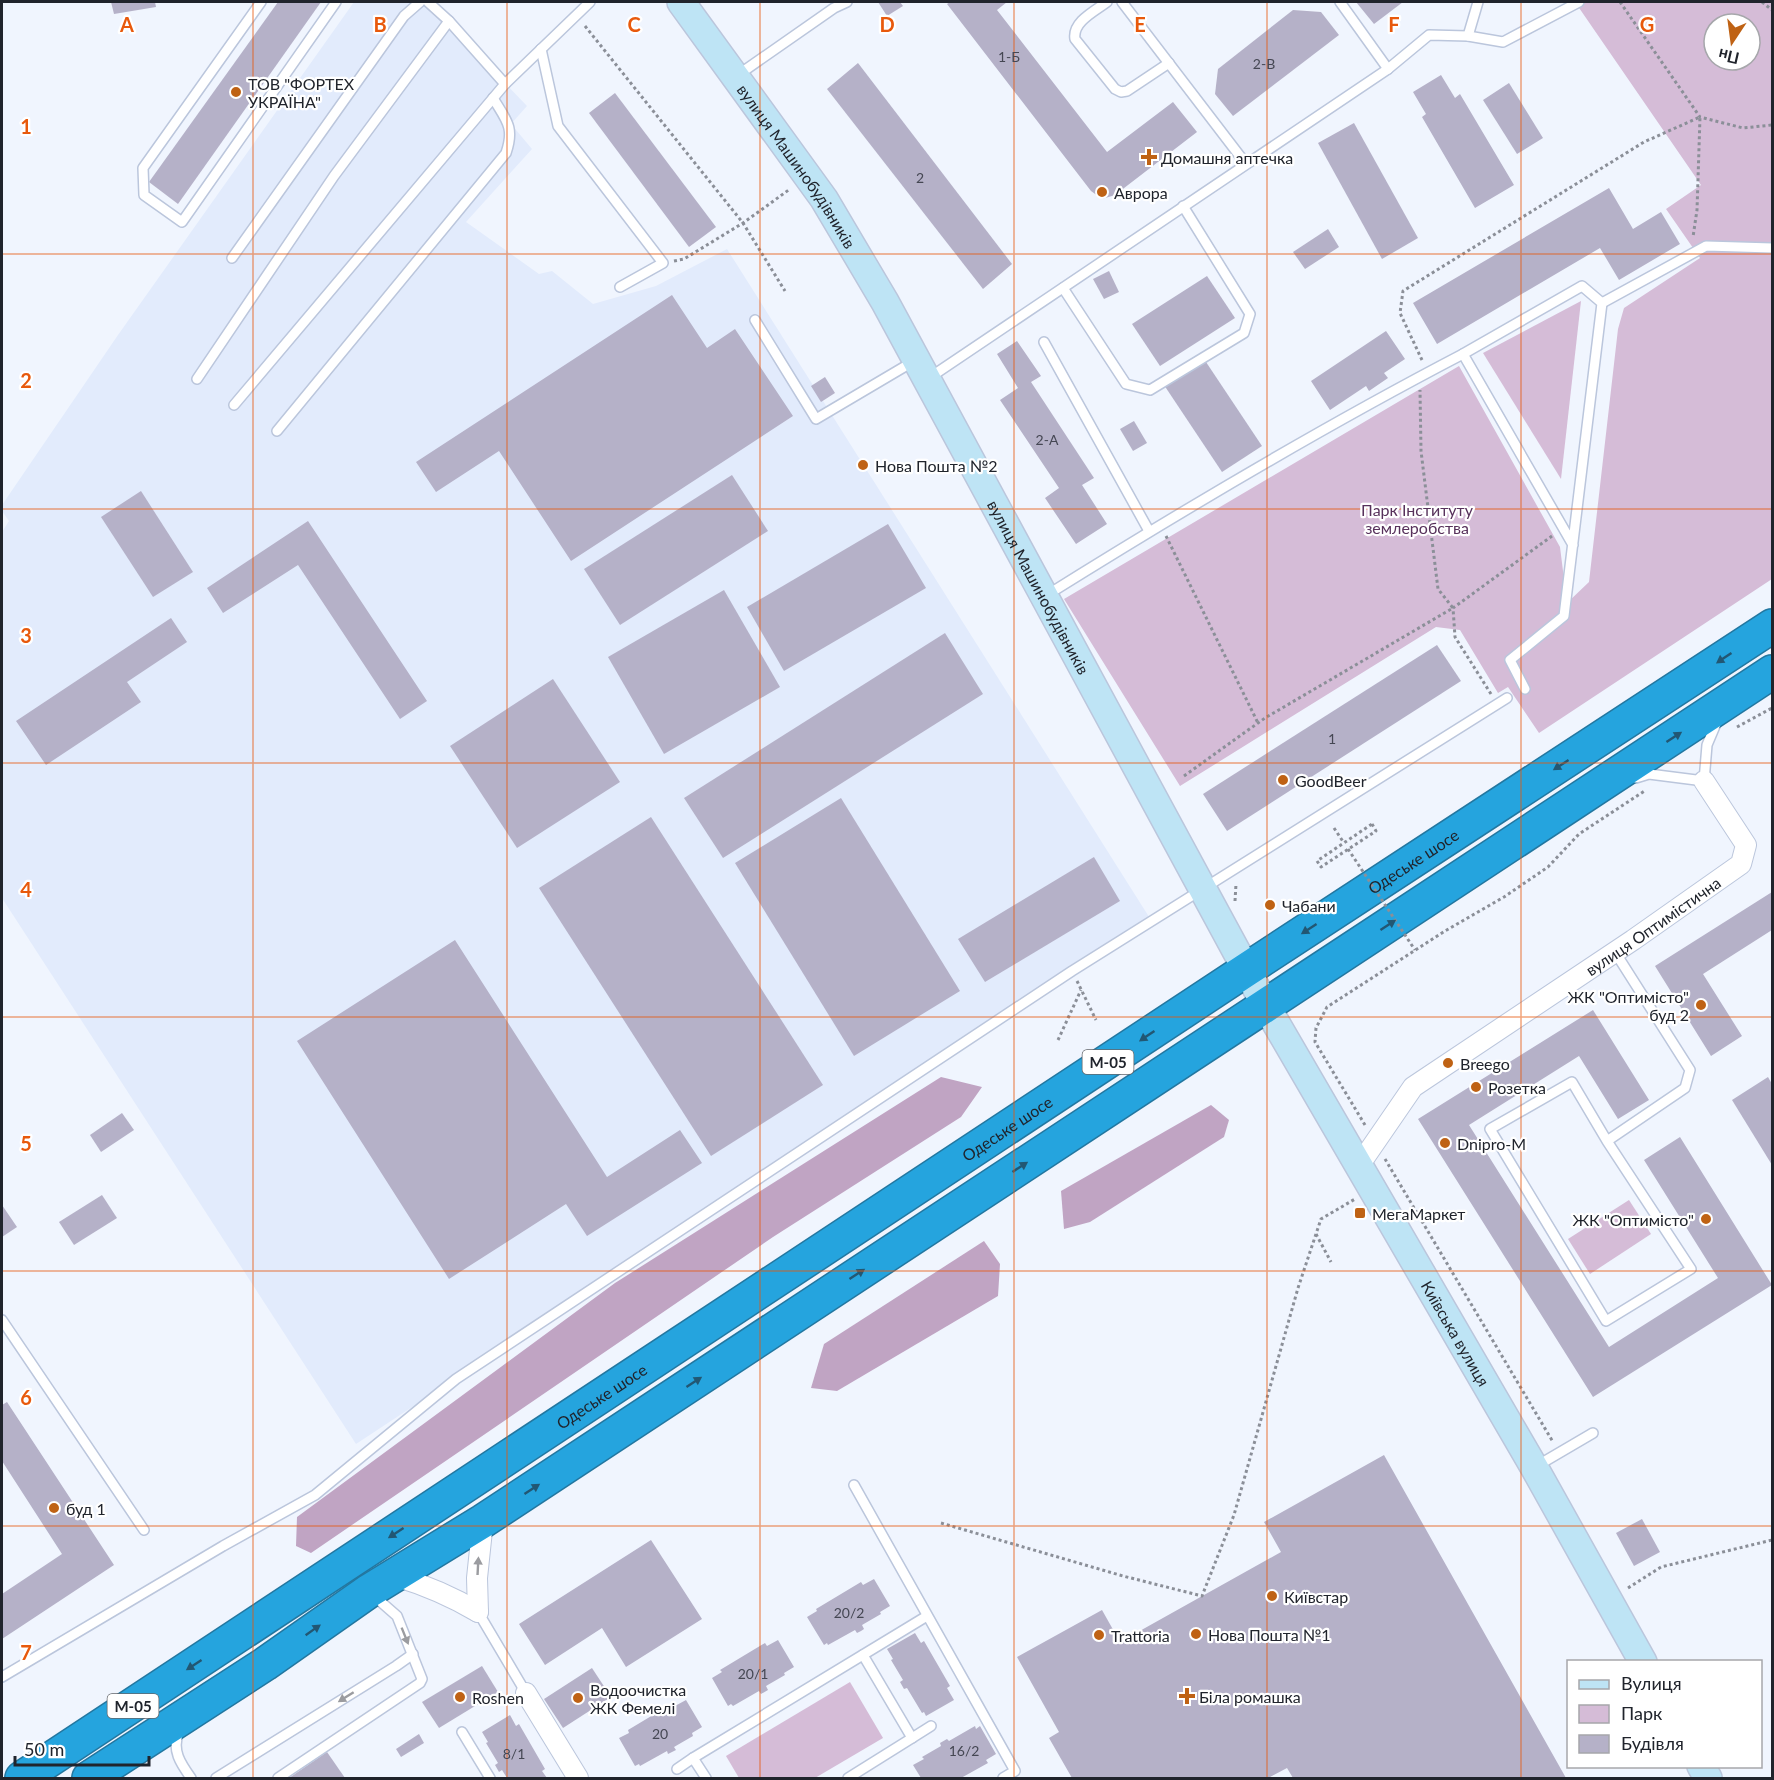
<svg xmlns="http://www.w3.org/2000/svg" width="1774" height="1780" viewBox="0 0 1774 1780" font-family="Lato,sans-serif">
	<rect width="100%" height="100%" fill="#f0f5fe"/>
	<polygon fill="#e2ebfc" points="354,2 427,2 527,106 511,124 532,149 466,222 539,274 552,271 593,304 656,286 727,249 1151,920 356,1444 2,898 2,532 9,521 2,511 2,505 118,335"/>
	<g fill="#d5bcd7" fill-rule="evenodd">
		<path d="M1575,2H1772V579L1539,733L1508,687L1498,693L1460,630L1436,627L1180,786L1064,599L1459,366L1560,547L1567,603L1589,582L1618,329L1624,308L1700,258L1666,209L1701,185ZM1714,24H1750V60H1714Z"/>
		<polygon points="1581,301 1561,479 1483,353"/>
		<polygon points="1629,1200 1651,1234 1590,1274 1568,1239"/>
		<polygon points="850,1682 883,1738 815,1778 739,1778 726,1756"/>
	</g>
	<g fill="#c0a4c3">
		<polygon points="941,1077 982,1087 961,1117 773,1237 311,1553 296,1546 297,1517 615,1283"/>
		<polygon points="1211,1105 1229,1120 1224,1137 1090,1222 1064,1229 1061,1191"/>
		<polygon points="984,1241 1000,1264 998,1296 837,1391 811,1388 824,1344"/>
	</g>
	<g fill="#b5b1c8">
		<polygon points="111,2 155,2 156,7 114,14"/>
		<polygon points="278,2 321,2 178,204 149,182"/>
		<polygon points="878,2 900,2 903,6 887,16"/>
		<polygon points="950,2 1007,2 997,10 1107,152 1173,102 1197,132 1115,195 1102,199 1091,191 947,4"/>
		<polygon points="1356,2 1403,2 1374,24"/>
		<polygon points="1293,10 1321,12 1339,35 1233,116 1215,94 1218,69"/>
		<polygon points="858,63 1012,264 983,289 827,89"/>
		<polygon points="1441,75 1455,98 1460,94 1514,185 1475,208 1422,117 1426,114 1413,92"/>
		<polygon points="1509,83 1543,138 1517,154 1483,100"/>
		<polygon points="615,93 716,227 689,247 589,113"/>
		<polygon points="1354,123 1418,238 1382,259 1318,143"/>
		<polygon points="1609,188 1633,229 1661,212 1680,244 1619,280 1600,248 1437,344 1413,303"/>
		<polygon points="1328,229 1339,247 1305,269 1293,252"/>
		<polygon points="1109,271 1119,292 1104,299 1093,279"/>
		<polygon points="1207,276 1235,318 1160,366 1132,324"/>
		<polygon points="672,295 707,348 735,329 793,416 571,561 499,451 436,492 416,462"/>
		<polygon points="1386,331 1405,359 1384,373 1388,378 1369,391 1366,386 1330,410 1311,381"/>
		<polygon points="1017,341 1041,376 1031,382 1094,478 1082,485 1107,524 1076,544 1045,498 1059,488 1000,400 1018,388 997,354"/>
		<polygon points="1204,359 1262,446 1222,472 1164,385"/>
		<polygon points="825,377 835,393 821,402 811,386"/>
		<polygon points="1134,421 1147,443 1133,451 1120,429"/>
		<polygon points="732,475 768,531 620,625 584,569"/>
		<polygon points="141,491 193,572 153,597 101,517"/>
		<polygon points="308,521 427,701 400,719 298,565 223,613 207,588"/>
		<polygon points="888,524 926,588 784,671 747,607"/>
		<polygon points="724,590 780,687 664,754 608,657"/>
		<polygon points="171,618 187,642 127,682 141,702 46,765 16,721"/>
		<polygon points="945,633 983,694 723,858 684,798"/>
		<polygon points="1437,645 1461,681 1227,831 1203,794"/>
		<polygon points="553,679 620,782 517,848 450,746"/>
		<polygon points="841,798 960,991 854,1056 735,863"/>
		<polygon points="651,817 823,1085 711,1156 539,888"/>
		<polygon points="1094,857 1120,901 985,982 958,939"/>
		<polygon points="1772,892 1772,930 1703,974 1742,1036 1711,1056 1655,966"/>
		<polygon points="455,940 607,1177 680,1130 702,1163 587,1236 566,1204 449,1279 297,1041"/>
		<polygon points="1593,1010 1649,1100 1618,1119 1579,1056 1469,1125 1609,1347 1718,1278 1644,1160 1680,1137 1772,1285 1593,1397 1418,1119"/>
		<polygon points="1768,1077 1772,1084 1772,1165 1732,1100"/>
		<polygon points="122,1113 134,1130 101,1152 90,1135"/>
		<polygon points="102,1195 117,1218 74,1245 59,1222"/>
		<polygon points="2,1205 17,1227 2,1237"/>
		<polygon points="7,1402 114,1565 2,1639 2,1594 62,1554 2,1461 2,1405"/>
		<polygon points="1384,1455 1566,1778 1293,1778 1287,1768 1268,1778 1072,1778 1049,1738 1059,1732 1017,1657 1102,1610 1120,1642 1281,1552 1264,1522"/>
		<polygon points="1642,1519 1660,1552 1634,1566 1616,1533"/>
		<polygon points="651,1540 702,1619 626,1667 602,1628 545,1665 519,1624"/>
		<polygon points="874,1579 890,1606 880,1612 881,1614 862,1625 864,1629 861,1631 857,1633 855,1630 828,1645 827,1643 824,1645 807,1617 817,1611 816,1609 861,1582 863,1585"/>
		<polygon points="915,1633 921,1643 924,1641 950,1686 947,1688 954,1700 926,1716 924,1712 922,1713 907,1688 904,1689 900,1682 903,1680 891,1660 893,1659 887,1649"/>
		<polygon points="778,1640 794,1667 784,1673 785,1675 766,1686 768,1690 761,1694 759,1691 733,1706 731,1704 728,1706 712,1678 722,1672 720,1670 765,1643 767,1646"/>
		<polygon points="482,1666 498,1692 439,1728 422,1702"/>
		<polygon points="592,1668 611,1697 563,1728 544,1699"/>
		<polygon points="686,1700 702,1727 692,1733 693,1736 674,1747 676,1750 668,1754 667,1751 640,1766 639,1764 635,1766 619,1738 629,1733 628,1730 673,1703 675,1706"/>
		<polygon points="510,1715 516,1726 519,1724 545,1769 542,1771 547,1778 507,1778 502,1770 499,1772 495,1765 498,1763 486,1743 488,1742 482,1732"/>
		<polygon points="975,1726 976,1729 980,1726 996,1754 986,1760 988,1763 961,1778 921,1778 913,1765 924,1759 922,1757 941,1746 940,1743 947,1739 949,1741"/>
		<polygon points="419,1734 424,1743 401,1757 396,1749"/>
		<polygon points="327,1752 345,1778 289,1778"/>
	</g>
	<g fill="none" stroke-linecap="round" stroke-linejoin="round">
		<defs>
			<g id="lane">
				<polyline points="261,2 143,168 144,195 182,222 336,2"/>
				<polyline points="428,2 449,21 505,84"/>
				<path d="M1107,2C1095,11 1072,22 1075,39L1115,89L1121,92L1127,91L1169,63"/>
				<polyline points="1122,2 1246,164"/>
				<polyline points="1340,2 1388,69"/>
				<polyline points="1468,36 1503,42 1579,2"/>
				<polyline points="541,49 558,126 663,263 620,287"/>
				<polyline points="738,75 834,8 847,2"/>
				<polyline points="232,258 404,16 420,2"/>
				<polyline points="1063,288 1126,384 1150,390 1244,333 1250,314 1183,206"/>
				<polyline points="1602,303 1706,246 1772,248"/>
				<polyline points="755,320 816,419 904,367"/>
				<polyline points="1044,342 1149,531"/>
				<polyline points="929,378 1388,69 1429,35 1468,36 1478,2"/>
				<polyline points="197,379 334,176 449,21"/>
				<polyline points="234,405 505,84 590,2"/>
				<path d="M277,431L506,153C515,127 506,120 493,98"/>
				<path d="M1047,595C1183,510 1321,428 1463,354"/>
				<polyline points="1525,689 1510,660 1564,616 1602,303 1582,286 1463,354 1573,545"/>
				<polyline points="1636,778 1649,774 1704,781 1707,745 1718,719"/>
				<polyline points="1607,1141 1691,1269 1606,1321 1490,1129 1572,1082 1607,1141 1685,1088 1690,1070 1615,952"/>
				<polyline points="2,1320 144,1530"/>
				<polyline points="1535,1467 1593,1433"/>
				<polyline points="854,1485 1015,1771 1003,1778"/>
				<polyline points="478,1612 526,1693"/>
				<polyline points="2,1677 223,1546 315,1495 456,1379 1072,971 1507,698"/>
				<path d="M179,1732C171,1750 181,1764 191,1778"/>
				<polyline points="462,1732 490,1778"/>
				<polyline points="912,1738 931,1726"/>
				<polyline points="677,1769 693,1758"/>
				<polyline points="216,1778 396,1666 413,1654"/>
				<polyline points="278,1778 420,1683 422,1679 397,1616 373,1595"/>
				<polyline points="706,1778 693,1758 927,1616"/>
				<polyline points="848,1778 912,1738 863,1655"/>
			</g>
			<g id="street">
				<path id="s1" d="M1358,1167L1413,1087L1633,940L1741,864L1746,845L1704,781"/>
				<path d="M395,1576C425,1585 451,1596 478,1612"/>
				<polyline points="478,1612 477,1578 483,1521"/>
				<polyline points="526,1693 578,1778"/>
			</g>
			<g id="secondary">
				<path id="s2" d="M681,2L824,199L885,302L1266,1006L1534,1467L1643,1662"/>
				<polyline points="1701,1766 1708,1778"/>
			</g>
			<g id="highway">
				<path id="s3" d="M22,1778L1246,970L1772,626"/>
				<polyline points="89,1778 265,1664 369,1591 483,1521 1772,672"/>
			</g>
		</defs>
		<use href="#lane" stroke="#bbc6dc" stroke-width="12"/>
		<use href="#street" stroke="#bbc6dc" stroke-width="22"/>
		<use href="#secondary" stroke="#bbc6dc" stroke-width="30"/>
		<use href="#highway" stroke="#2377a0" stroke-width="36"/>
		<g stroke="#8b8f98" stroke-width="3" stroke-dasharray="3 3" stroke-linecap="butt">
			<polyline points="1620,2 1700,117 1743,128 1772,125"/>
			<polyline points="1762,2 1772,10"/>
			<polyline points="585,26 743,223 785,291"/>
			<polyline points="674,261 684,259 743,223 790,189"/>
			<polyline points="1422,360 1400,313 1403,291 1644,142 1700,117 1697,210 1693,237"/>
			<polyline points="1166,536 1258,723"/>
			<polyline points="1491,694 1455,637 1453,608 1552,536"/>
			<polyline points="1737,727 1772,708"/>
			<polyline points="1184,776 1265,718 1453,608 1438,589 1421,451 1420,390"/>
			<polygon points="1372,824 1376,831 1321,867 1317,861"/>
			<polyline points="1334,828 1344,843"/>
			<polyline points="1235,901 1236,884"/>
			<polyline points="1077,981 1096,1020"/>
			<polyline points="1058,1040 1081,990"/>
			<polyline points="1365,1125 1315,1042 1316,1028 1327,1007 1445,931 1504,897 1548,867 1579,834 1646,790"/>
			<polyline points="1385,1159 1553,1442"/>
			<polyline points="1316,1234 1331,1262"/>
			<polyline points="941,1523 1123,1576 1202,1596 1234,1515 1298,1288 1321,1219 1355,1199"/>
			<polyline points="1628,1588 1661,1567 1772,1540"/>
		</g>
		<use href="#lane" stroke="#fff" stroke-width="9"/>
		<use href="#street" stroke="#fff" stroke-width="20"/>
		<use href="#secondary" stroke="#bee4f5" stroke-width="27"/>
		<use href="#highway" stroke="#25a4de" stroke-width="33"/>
		<polyline stroke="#8b8f98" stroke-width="3" stroke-dasharray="3 3" stroke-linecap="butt" points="1348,849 1415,950"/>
	</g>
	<defs><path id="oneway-solid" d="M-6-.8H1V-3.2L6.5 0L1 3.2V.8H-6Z" transform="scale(1.5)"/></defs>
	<g fill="#225773">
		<use href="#oneway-solid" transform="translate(1724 658) rotate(146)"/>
		<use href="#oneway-solid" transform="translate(1674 737) rotate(-33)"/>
		<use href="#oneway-solid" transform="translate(1561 765) rotate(147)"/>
		<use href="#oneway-solid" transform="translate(1388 925) rotate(-33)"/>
		<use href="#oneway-solid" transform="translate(1309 929) rotate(147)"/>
		<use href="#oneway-solid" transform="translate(1147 1036) rotate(146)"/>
		<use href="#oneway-solid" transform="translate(1020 1167) rotate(-33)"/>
		<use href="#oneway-solid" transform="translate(857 1274) rotate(-33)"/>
		<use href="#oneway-solid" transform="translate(694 1382) rotate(-33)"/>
		<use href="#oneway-solid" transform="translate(532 1489) rotate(-33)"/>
		<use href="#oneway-solid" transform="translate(396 1533) rotate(147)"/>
		<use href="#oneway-solid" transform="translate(313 1630) rotate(-35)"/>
		<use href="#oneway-solid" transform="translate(194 1665) rotate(147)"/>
	</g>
	<g fill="#9b9ca0">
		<use href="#oneway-solid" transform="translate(478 1566) rotate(-87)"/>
		<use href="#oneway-solid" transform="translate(405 1636) rotate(68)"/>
		<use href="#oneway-solid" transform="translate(346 1697) rotate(148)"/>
	</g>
	<path fill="none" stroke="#e8590c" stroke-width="1.5" stroke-opacity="0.55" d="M253,2V1778M507,2V1778M760,2V1778M1014,2V1778M1267,2V1778M1521,2V1778M2,254H1772M2,509H1772M2,763H1772M2,1017H1772M2,1271H1772M2,1526H1772"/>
	<g fill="#bf6214" stroke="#fff" stroke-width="2">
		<circle cx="236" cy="92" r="6"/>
		<path d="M1146 148h6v6h6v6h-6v6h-6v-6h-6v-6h6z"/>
		<circle cx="1102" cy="192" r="6"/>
		<circle cx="863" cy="465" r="6"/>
		<circle cx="1283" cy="780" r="6"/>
		<circle cx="1270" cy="905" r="6"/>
		<circle cx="1701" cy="1005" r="6"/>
		<circle cx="1448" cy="1063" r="6"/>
		<circle cx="1476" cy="1087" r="6"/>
		<circle cx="1445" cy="1143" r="6"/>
		<rect x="1354" y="1207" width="12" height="12" rx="3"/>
		<circle cx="1706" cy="1219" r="6"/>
		<circle cx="54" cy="1508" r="6"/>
		<circle cx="1272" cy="1596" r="6"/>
		<circle cx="1196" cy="1634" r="6"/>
		<circle cx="1099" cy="1635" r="6"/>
		<path d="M1184 1687h6v6h6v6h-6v6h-6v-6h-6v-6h6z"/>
		<circle cx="460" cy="1697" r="6"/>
		<circle cx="578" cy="1698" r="6"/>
	</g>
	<g text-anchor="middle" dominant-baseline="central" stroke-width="4.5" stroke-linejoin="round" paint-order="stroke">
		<g font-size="14" fill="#454753">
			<text x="1009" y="56">1-Б</text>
			<text x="1264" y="63">2-В</text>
			<text x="920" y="177">2</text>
			<text x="1047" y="439">2-А</text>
			<text x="1332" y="738">1</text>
			<text x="849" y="1612">20/2</text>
			<text x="753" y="1673">20/1</text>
			<text x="660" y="1733">20</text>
			<text x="964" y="1750">16/2</text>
			<text x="514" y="1753">8/1</text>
		</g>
		<g fill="#fff" stroke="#63666b" stroke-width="1.5">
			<rect x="1082.5" y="1050" width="51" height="24" rx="4.5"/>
			<rect x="107.5" y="1694" width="51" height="24" rx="4.5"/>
		</g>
		<g font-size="15" font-weight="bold" fill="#20242c">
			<text x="1108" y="1062">М-05</text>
			<text x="133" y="1706">М-05</text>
		</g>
		<g font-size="16" fill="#20242c" stroke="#fff" text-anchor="start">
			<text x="248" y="83">ТОВ "ФОРТЕХ<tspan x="248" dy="18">УКРАЇНА"</tspan></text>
			<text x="1161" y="157">Домашня аптечка</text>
			<text x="1114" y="192">Аврора</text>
			<text x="875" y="465">Нова Пошта №2</text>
			<text x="1295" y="780">GoodBeer</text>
			<text x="1282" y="905">Чабани</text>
			<text x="1689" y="996" text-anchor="end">ЖК "Оптимісто"<tspan x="1689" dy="18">буд 2</tspan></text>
			<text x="1460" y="1063">Breego</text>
			<text x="1488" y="1087">Розетка</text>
			<text x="1457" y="1143">Dnipro-M</text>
			<text x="1372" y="1213">МегаМаркет</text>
			<text x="1694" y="1219" text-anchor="end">ЖК "Оптимісто"</text>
			<text x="66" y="1508">буд 1</text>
			<text x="1284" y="1596">Київстар</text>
			<text x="1208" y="1634">Нова Пошта №1</text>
			<text x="1111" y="1635">Trattoria</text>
			<text x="590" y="1689">Водоочистка<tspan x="590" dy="18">ЖК Фемелі</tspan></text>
			<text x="1199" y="1696">Біла ромашка</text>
			<text x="472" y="1697">Roshen</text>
		</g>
		<g font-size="16" fill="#20242c" stroke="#fff">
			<text stroke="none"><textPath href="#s2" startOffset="201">вулиця Машинобудівників</textPath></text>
			<text stroke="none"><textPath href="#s2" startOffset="687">вулиця Машинобудівників</textPath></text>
			<text stroke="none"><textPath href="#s3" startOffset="1666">Одеське шосе</textPath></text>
			<text stroke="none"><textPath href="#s1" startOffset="386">вулиця Оптимістична</textPath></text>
			<text stroke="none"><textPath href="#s3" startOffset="1180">Одеське шосе</textPath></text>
			<text stroke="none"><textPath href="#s2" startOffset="1542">Київська вулиця</textPath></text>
			<text stroke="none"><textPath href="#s3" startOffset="694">Одеське шосе</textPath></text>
		</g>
		<g font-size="16" fill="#57315b" stroke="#fff">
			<text x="1417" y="509">Парк Інституту<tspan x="1417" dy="18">землеробства</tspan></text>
		</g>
	</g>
	<g font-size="20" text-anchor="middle" font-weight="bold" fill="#e8590c" stroke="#fff" stroke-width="4.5" stroke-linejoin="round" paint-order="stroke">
		<text x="127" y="32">A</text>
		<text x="380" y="32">B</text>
		<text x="634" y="32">C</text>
		<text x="887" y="32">D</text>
		<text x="1140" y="32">E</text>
		<text x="1394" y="32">F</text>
		<text x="1647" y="32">G</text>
		<text x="26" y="134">1</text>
		<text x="26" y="388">2</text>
		<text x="26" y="643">3</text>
		<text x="26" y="897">4</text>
		<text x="26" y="1151">5</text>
		<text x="26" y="1405">6</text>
		<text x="26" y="1660">7</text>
	</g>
	<rect width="1774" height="1780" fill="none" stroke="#20242c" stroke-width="6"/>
	<rect x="1567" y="1660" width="195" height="108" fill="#ffffff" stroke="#a6a7ab" stroke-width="1.5"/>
	<rect x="1579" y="1680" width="30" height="9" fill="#bee4f5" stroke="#a6a7ab" stroke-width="1.5"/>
	<text x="1621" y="1690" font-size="18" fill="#20242c">Вулиця</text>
	<rect x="1579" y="1705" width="30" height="18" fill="#d5bcd7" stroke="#a6a7ab" stroke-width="1.5"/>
	<text x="1621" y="1720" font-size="18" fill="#20242c">Парк</text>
	<rect x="1579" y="1735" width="30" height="18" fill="#b5b1c8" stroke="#a6a7ab" stroke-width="1.5"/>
	<text x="1621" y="1750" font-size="18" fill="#20242c">Будівля</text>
	<g transform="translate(1732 42) rotate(193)"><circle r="28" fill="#ffffff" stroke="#a6a7ab" stroke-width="1.5"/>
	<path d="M0-4.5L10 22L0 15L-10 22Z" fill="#bf6214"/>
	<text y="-9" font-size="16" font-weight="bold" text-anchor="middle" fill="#20242c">Пн</text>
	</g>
	<path d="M15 1756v9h134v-9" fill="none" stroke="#20242c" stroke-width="3"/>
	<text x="24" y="1756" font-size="18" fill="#20242c" stroke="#ffffff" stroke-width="4.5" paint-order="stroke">50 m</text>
</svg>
